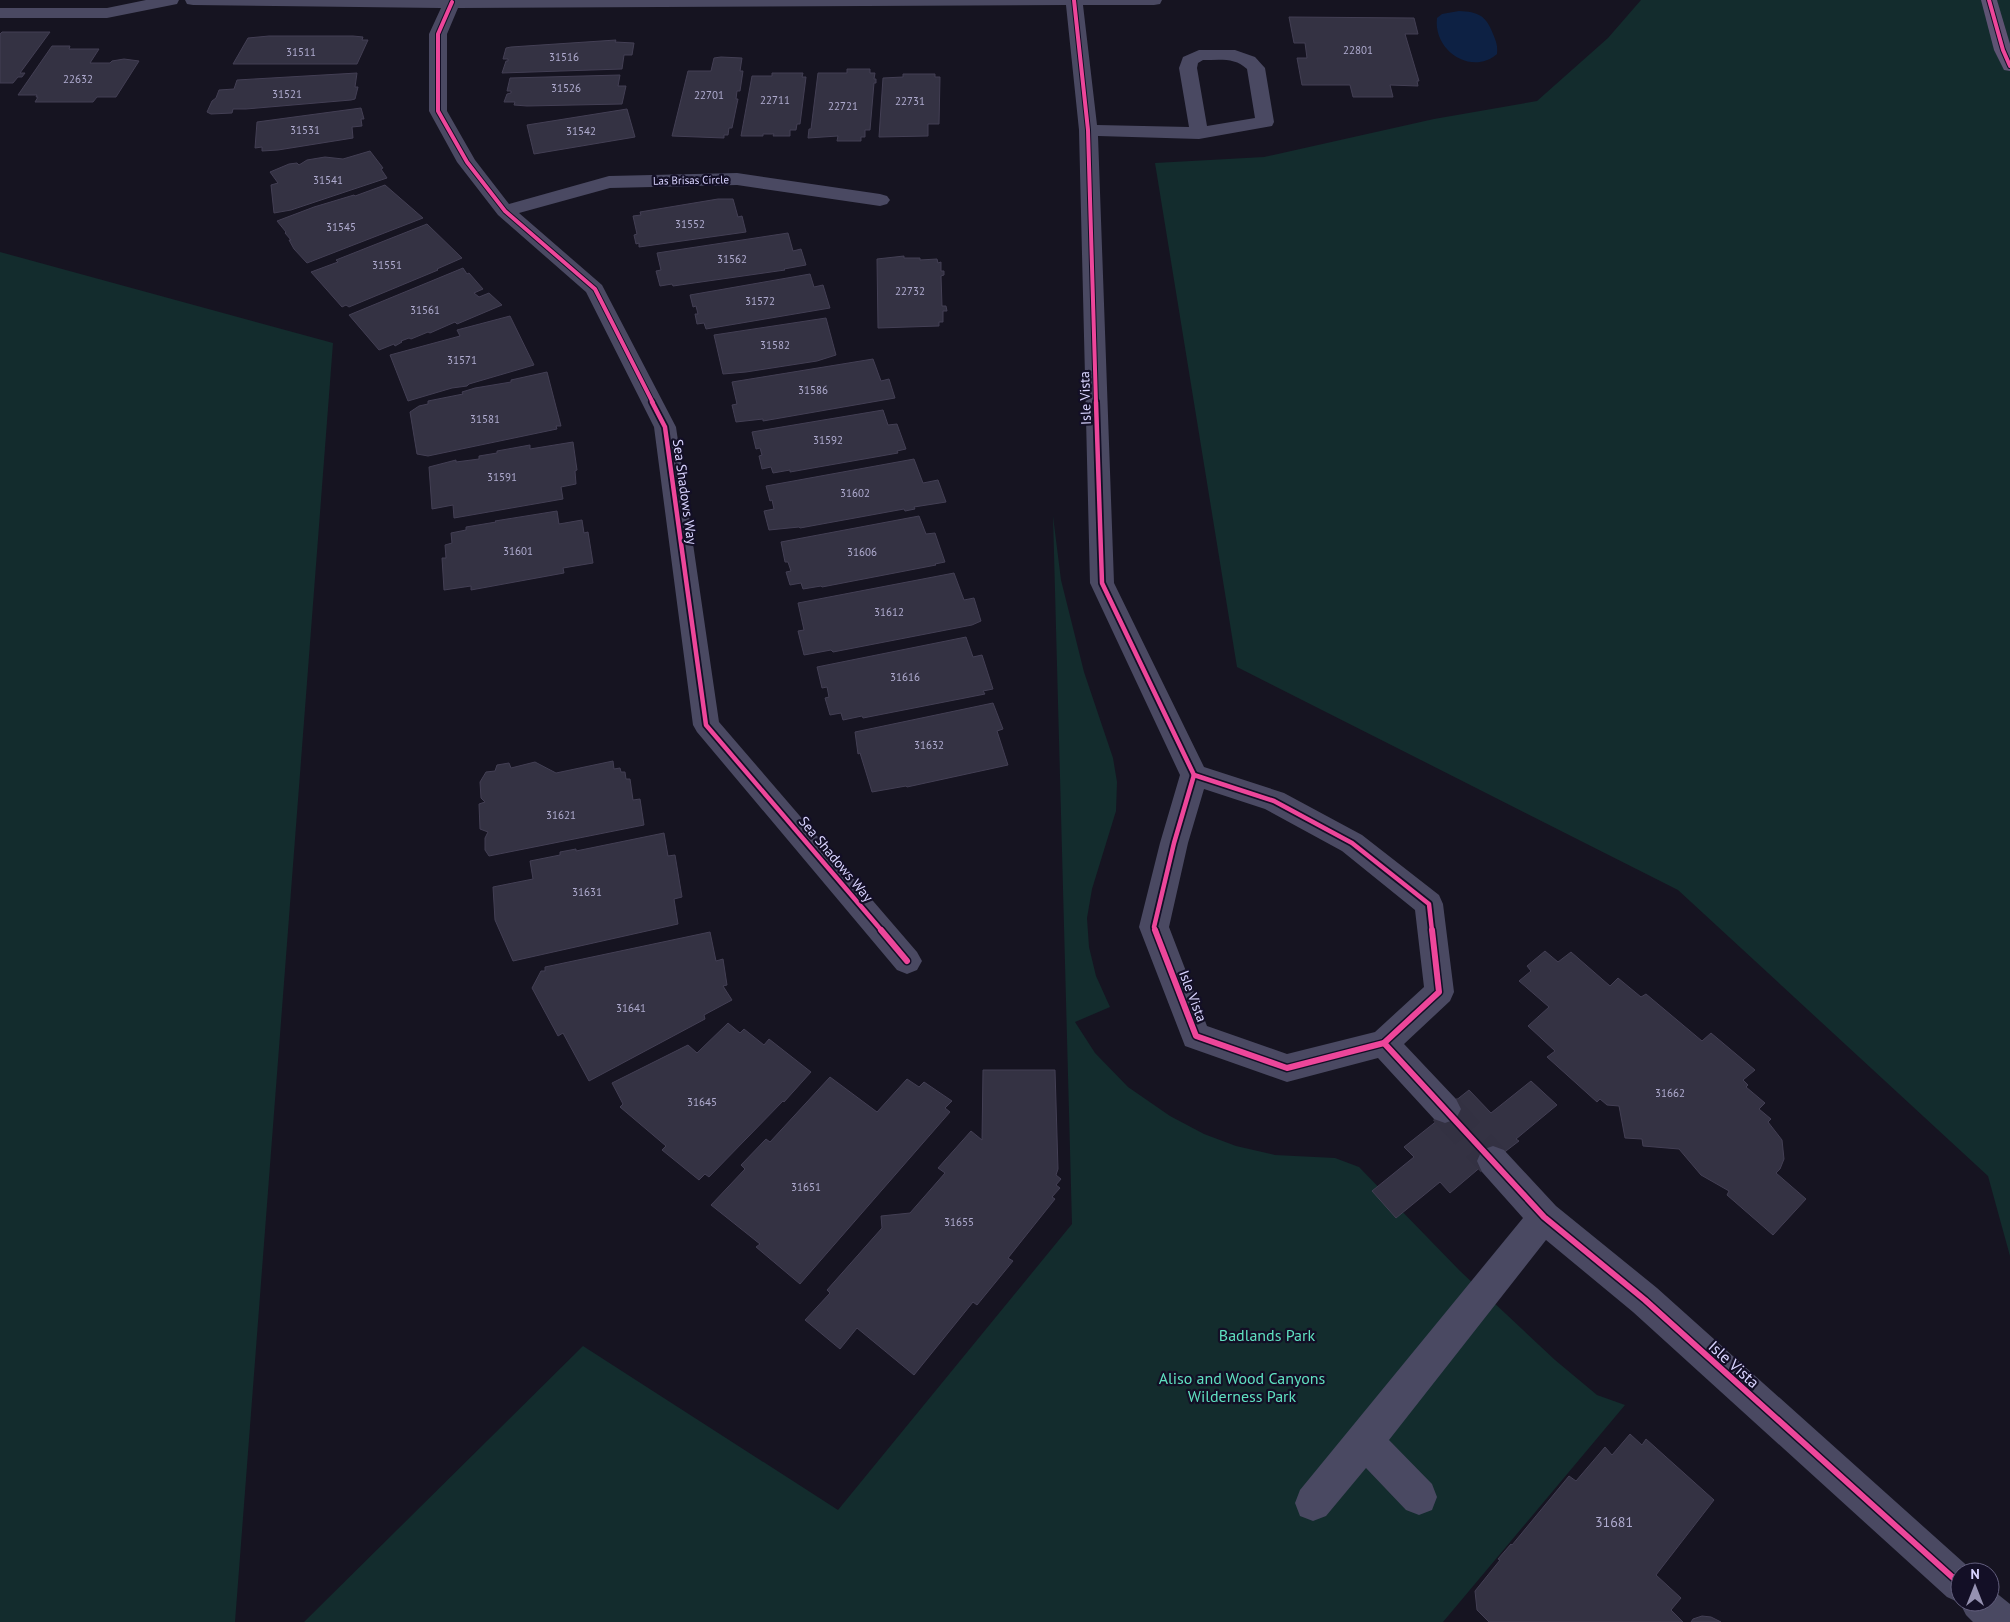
<svg xmlns="http://www.w3.org/2000/svg" width="2010" height="1622" viewBox="0 0 2010 1622" font-family="'PT Sans',sans-serif">
	<rect width="100%" height="100%" fill="#161421"/>
	<g fill="#132c2d">
		<polygon points="1641,0 2010,0 2010,1256 1988,1176 1678,890 1237,667 1155,163 1264,157 1434,119 1537,101 1608,38"/>
		<polygon points="0,252 333,343 235,1622 0,1622"/>
		<polygon points="1053,516 1061,580 1084,672 1113,758 1117,782 1116,811 1092,889 1087,918 1089,947 1096,976 1110,1007 1075,1022 1095,1053 1128,1087 1170,1116 1204,1134 1236,1146 1275,1155 1335,1158 1359,1167 1460,1271 1555,1360 1597,1395 1625,1405 1443,1622 304,1622 583,1346 838,1510 1072,1224"/>
	</g>
	<path fill="#0d2144" d="M1459,11C1478,12 1486,15 1493,34C1496,41 1498,46 1497,54C1472,76 1433,51 1437,18L1442,14Z"/>
	<g fill="#343243" stroke="#433f54">
		<polygon points="1289,17 1414,18 1418,34 1405,34 1419,81 1417,81 1418,86 1390,85 1393,97 1353,97 1350,85 1302,85 1297,58 1307,58 1305,43 1294,43"/>
		<polygon points="2,32 50,32 20,73 25,73 22,77 18,77 13,83 0,83 0,34"/>
		<polygon points="269,36 353,36 363,37 362,40 368,40 357,64 233,64 248,38"/>
		<polygon points="616,40 615,42 634,43 632,55 624,55 622,69 502,73 506,61 508,61 508,59 503,59 506,48 511,47"/>
		<polygon points="52,46 70,46 69,49 99,49 90,63 110,63 112,61 124,59 139,61 116,97 97,97 93,102 35,102 38,97 36,97 37,95 18,95"/>
		<polygon points="721,57 742,58 740,71 743,71 740,91 737,91 736,99 738,99 732,128 729,128 728,135 724,135 724,138 672,136 688,71 711,71 714,58"/>
		<polygon points="847,69 870,69 870,73 875,73 874,79 876,79 876,83 874,83 870,130 865,130 865,137 861,137 861,141 837,141 838,136 808,138 809,129 811,129 818,73 847,73"/>
		<polygon points="357,73 355,87 358,87 355,99 351,100 246,109 233,109 232,113 211,114 207,112 212,101 216,98 219,90 234,89 237,80"/>
		<polygon points="772,73 803,73 802,77 806,77 800,124 797,124 796,130 790,130 790,136 773,136 774,134 763,134 763,136 741,136 752,76 772,76"/>
		<polygon points="903,74 935,74 935,77 940,77 939,124 928,124 928,136 879,137 883,78 903,77"/>
		<polygon points="620,75 618,86 626,86 622,104 527,106 514,105 515,102 504,102 507,94 511,93 511,91 507,91 510,78"/>
		<polygon points="361,108 364,119 361,119 362,126 352,127 353,138 278,150 262,151 262,147 255,148 257,122"/>
		<polygon points="627,109 635,137 534,154 527,125"/>
		<polygon points="370,151 383,168 381,169 387,178 291,210 274,213 271,185 278,183 270,172 289,164 297,163 299,165 307,160 325,157 343,159"/>
		<polygon points="385,185 423,218 307,263 294,249 289,240 291,240 285,233 286,232 277,221 314,207 354,195 355,196"/>
		<polygon points="718,199 733,199 738,217 742,216 746,232 639,247 639,243 636,244 634,235 637,234 633,216 641,215 640,212"/>
		<polygon points="427,224 462,258 437,269 438,270 349,307 346,305 342,307 311,272 338,262 336,260"/>
		<polygon points="788,233 793,251 801,249 806,265 784,269 785,270 673,286 672,284 660,286 656,271 661,270 657,253"/>
		<polygon points="904,256 904,258 920,258 920,260 937,259 938,263 941,262 941,271 944,271 944,275 941,276 942,306 946,306 947,311 943,311 943,322 939,322 939,326 878,328 877,259"/>
		<polygon points="463,268 467,274 469,273 483,289 474,293 479,297 489,293 502,305 457,324 455,322 430,333 428,332 411,339 409,338 401,341 402,342 395,346 394,344 379,350 349,315"/>
		<polygon points="810,274 814,287 823,285 830,308 706,329 704,323 697,324 695,314 698,314 696,306 693,307 690,295"/>
		<polygon points="510,316 534,365 469,384 467,386 452,388 408,401 390,355 460,336 457,330"/>
		<polygon points="826,318 836,355 817,361 746,372 723,374 714,335"/>
		<polygon points="873,359 881,381 889,379 895,398 763,421 763,419 736,422 732,405 737,404 732,382"/>
		<polygon points="547,372 561,426 556,426 557,429 428,456 417,454 410,412 419,406 428,404 428,401 463,394 462,392 475,388 511,382 511,380"/>
		<polygon points="883,410 888,425 897,424 906,449 897,451 898,453 790,472 790,470 773,473 771,467 762,469 759,456 762,455 760,448 756,449 752,432"/>
		<polygon points="573,442 577,470 575,471 576,484 561,487 563,499 454,518 453,505 432,509 429,467 456,460 456,462 479,459 479,456 497,453 497,451 530,445 530,449"/>
		<polygon points="914,459 923,483 938,480 946,502 914,507 915,509 905,511 904,509 800,528 799,527 769,530 764,511 774,509 772,500 770,501 766,486"/>
		<polygon points="557,511 559,524 582,520 584,533 588,532 593,563 563,568 564,573 471,590 471,586 444,590 442,558 446,558 445,545 452,543 451,533 466,530 466,527 496,522 495,521"/>
		<polygon points="919,516 926,534 935,533 945,562 935,564 936,565 822,587 821,586 803,589 801,583 790,585 786,572 791,571 788,562 785,562 781,542"/>
		<polygon points="954,573 964,600 974,598 981,621 972,625 833,652 831,650 804,655 798,631 804,630 798,603"/>
		<polygon points="966,637 973,657 982,655 993,689 983,691 985,694 863,718 862,716 843,720 841,713 830,715 825,698 829,697 827,687 822,688 817,667"/>
		<polygon points="993,703 1003,729 997,731 1008,765 907,787 906,786 872,792 860,753 858,754 855,732"/>
		<polygon points="613,761 614,769 620,768 621,772 625,772 626,779 630,779 633,800 640,799 644,825 489,856 485,850 485,838 488,832 480,829 479,804 485,802 481,798 480,782 486,772 495,771 497,765 509,763 511,768 535,762 556,773"/>
		<polygon points="664,833 668,856 675,855 682,897 674,899 678,924 513,961 495,920 493,887 533,879 530,861 560,855 560,852 576,849 576,851"/>
		<polygon points="710,932 716,961 723,959 727,985 723,986 732,1000 704,1015 705,1019 589,1081 563,1033 558,1036 532,988 541,971 545,971 545,967"/>
		<polygon points="1545,951 1558,962 1571,952 1610,986 1618,978 1641,997 1646,994 1702,1041 1711,1033 1755,1070 1743,1080 1748,1085 1746,1087 1765,1103 1759,1109 1771,1119 1768,1122 1782,1140 1784,1159 1780,1169 1776,1173 1806,1199 1773,1235 1727,1195 1729,1191 1701,1175 1679,1149 1643,1146 1642,1139 1625,1138 1619,1106 1607,1105 1600,1099 1597,1102 1547,1057 1555,1051 1528,1026 1549,1007 1519,981 1531,971 1527,966"/>
		<polygon points="728,1023 740,1033 744,1029 764,1045 769,1039 811,1072 784,1102 783,1101 709,1177 705,1174 699,1180 662,1150 666,1146 620,1107 623,1104 612,1083 688,1045 697,1053"/>
		<polygon points="983,1070 1055,1070 1058,1169 1056,1175 1061,1179 1056,1185 1060,1188 1052,1197 1055,1199 1008,1258 1013,1261 977,1305 973,1302 914,1375 857,1328 840,1349 805,1320 830,1293 827,1290 882,1228 881,1216 910,1213 945,1173 938,1168 971,1131 982,1140"/>
		<polygon points="830,1077 877,1112 907,1079 919,1087 924,1082 952,1101 945,1108 950,1112 800,1284 756,1247 760,1244 711,1205 745,1169 741,1165 766,1139 770,1142"/>
		<polygon points="1531,1081 1557,1105 1516,1139 1519,1141 1485,1167 1483,1165 1450,1193 1440,1182 1396,1218 1372,1191 1414,1157 1404,1147 1438,1120 1445,1109 1469,1090 1491,1113"/>
		<polygon points="1630,1434 1642,1445 1646,1439 1714,1500 1656,1575 1681,1598 1671,1610 1683,1622 1489,1622 1477,1610 1475,1591 1500,1560 1498,1559 1511,1544 1512,1545 1569,1476 1576,1481 1605,1447 1612,1455"/>
		<polygon points="1702,1616 1711,1617 1721,1622 1691,1622 1693,1619"/>
	</g>
	<g fill="none" stroke-linecap="round" stroke-linejoin="round">
		<polyline stroke="#333142" stroke-width="33" stroke-dasharray="33 17" stroke-linecap="butt" points="1445,1109 1493,1161"/>
		<g fill="#4a4962" fill-rule="evenodd">
			<polygon points="146,0 179,0 177,4 107,18 0,18 0,8 107,8"/>
			<path d="M185,0H1162L1160,4L1154,5H1083L1097,125L1189,127L1179,68L1183,57L1199,50H1235L1255,57L1265,68L1274,122L1272,126L1199,139L1098,136L1114,583L1204,767L1284,793L1362,835L1439,895L1443,904L1454,992L1450,1001L1404,1044L1456,1099L1461,1109L1456,1119L1445,1123L1434,1119L1378,1058L1287,1082L1185,1046L1139,927L1160,843L1180,775L1090,583L1079,130L1066,5L458,8L447,34V111L475,160L509,204L609,176L737,173L880,194L887,196L890,200L887,204L880,206L737,185L610,188L519,213L602,285L676,427L719,722L917,952L922,961L917,970L907,974L897,970L697,732L693,725L654,427L586,292L498,215L457,162L429,111V34L441,8L193,5L187,4ZM1203,60C1219,60 1235,57 1247,69L1255,118L1207,126L1197,68L1198,63ZM1204,789L1265,809L1342,851L1415,910L1424,987L1375,1032L1287,1054L1207,1026L1169,927L1188,843Z"/>
			<polygon points="1493,1146 1504,1150 1556,1206 1657,1288 1973,1571 1960,1572 1960,1602 1990,1602 1990,1588 2010,1604 2010,1622 1973,1622 1966,1615 1960,1603 1947,1597 1633,1312 1546,1240 1389,1440 1432,1484 1437,1497 1432,1510 1419,1515 1406,1510 1366,1468 1326,1516 1313,1521 1300,1516 1295,1503 1300,1490 1523,1218 1482,1172 1477,1161 1482,1150"/>
		</g>
		<polygon fill="#5e5373" fill-rule="evenodd" points="1981,0 1997,0 2010,44 2010,71 2004,70 1994,50"/>
		<defs>
			<g id="cycleway-far2">
				<polyline points="1074,0 1088,130 1096,403"/>
				<polyline points="1989,0 2003,50 2010,66"/>
				<polyline points="452,2 438,34 438,111 467,162 505,211 595,289 653,403"/>
			</g>
			<g id="cycleway-far1">
				<polyline points="652,402 665,427 706,725 882,931"/>
				<polyline points="1096,402 1102,583 1194,775"/>
				<polyline points="1194,775 1274,801 1352,843 1429,904 1432,931"/>
				<polyline points="1156,931 1154,927 1174,843 1194,775"/>
			</g>
			<g id="cycleway">
				<polyline points="881,930 907,961"/>
				<polyline points="1155,930 1196,1036 1287,1068 1384,1043 1439,992 1432,930"/>
				<polyline points="1384,1043 1544,1217 1645,1300 1960,1584"/>
			</g>
		</defs>
		<use href="#cycleway-far2" stroke="#130f26" stroke-width="6"/>
		<use href="#cycleway-far1" stroke="#130f26" stroke-width="8"/>
		<use href="#cycleway" stroke="#130f26" stroke-width="9"/>
		<use href="#cycleway-far2" stroke="#ed469a" stroke-width="4"/>
		<use href="#cycleway-far1" stroke="#ed469a" stroke-width="4.5"/>
		<use href="#cycleway" stroke="#ed469a" stroke-width="6"/>
	</g>
	<g text-anchor="middle" dominant-baseline="central" stroke-width="4.5" stroke-linejoin="round" paint-order="stroke">
		<g font-size="11" fill="#b0acd0">
			<text x="1358" y="50">22801</text>
			<text x="301" y="52">31511</text>
			<text x="564" y="57">31516</text>
			<text x="78" y="79">22632</text>
			<text x="566" y="88">31526</text>
			<text x="287" y="94">31521</text>
			<text x="709" y="95">22701</text>
			<text x="775" y="100">22711</text>
			<text x="910" y="101">22731</text>
			<text x="843" y="106">22721</text>
			<text x="305" y="130">31531</text>
			<text x="581" y="131">31542</text>
			<text x="328" y="180">31541</text>
			<text x="690" y="224">31552</text>
			<text x="341" y="227">31545</text>
			<text x="732" y="259">31562</text>
			<text x="387" y="265">31551</text>
			<text x="910" y="291">22732</text>
			<text x="760" y="301">31572</text>
			<text x="425" y="310">31561</text>
			<text x="775" y="345">31582</text>
			<text x="462" y="360">31571</text>
			<text x="813" y="390">31586</text>
			<text x="485" y="419">31581</text>
			<text x="828" y="440">31592</text>
			<text x="502" y="477">31591</text>
			<text x="855" y="493">31602</text>
			<text x="518" y="551">31601</text>
			<text x="862" y="552">31606</text>
			<text x="889" y="612">31612</text>
			<text x="905" y="677">31616</text>
			<text x="929" y="745">31632</text>
			<text x="561" y="815">31621</text>
			<text x="587" y="892">31631</text>
			<text x="631" y="1008">31641</text>
			<text x="1670" y="1093">31662</text>
			<text x="702" y="1102">31645</text>
			<text x="806" y="1187">31651</text>
			<text x="959" y="1222">31655</text>
		</g>
		<g font-size="11" fill="#d9d4ff" stroke="#130f26">
			<text transform="translate(691 180) rotate(-1)">Las Brisas Circle</text>
		</g>
		<g font-size="14" fill="#d9d4ff" stroke="#130f26">
			<text transform="translate(1085 398) rotate(-92)">Isle Vista</text>
			<text transform="translate(685 492) rotate(82)">Sea Shadows Way</text>
			<text transform="translate(836 859) rotate(50)">Sea Shadows Way</text>
			<text transform="translate(1193 996) rotate(69)">Isle Vista</text>
		</g>
		<g font-size="14" fill="#b0acd0">
			<text x="1614" y="1522">31681</text>
		</g>
		<g font-size="16" fill="#5fe0c0" stroke="#130f26">
			<text x="1267" y="1335">Badlands Park</text>
			<text x="1242" y="1378">Aliso and Wood Canyons<tspan x="1242" dy="18">Wilderness Park</tspan></text>
		</g>
		<g font-size="16" fill="#d9d4ff" stroke="#130f26">
			<text transform="translate(1734 1364) rotate(42)">Isle Vista</text>
		</g>
	</g>
	<g transform="translate(1975 1587)"><circle r="24" fill="#130f26" stroke="#625e7d"/>
	<path d="M0-4L9 19L0 12L-9 19Z" fill="#9591b1"/>
	<text y="-8" font-size="14" font-weight="bold" text-anchor="middle" fill="#d9d4ff">N</text>
	</g>
</svg>
